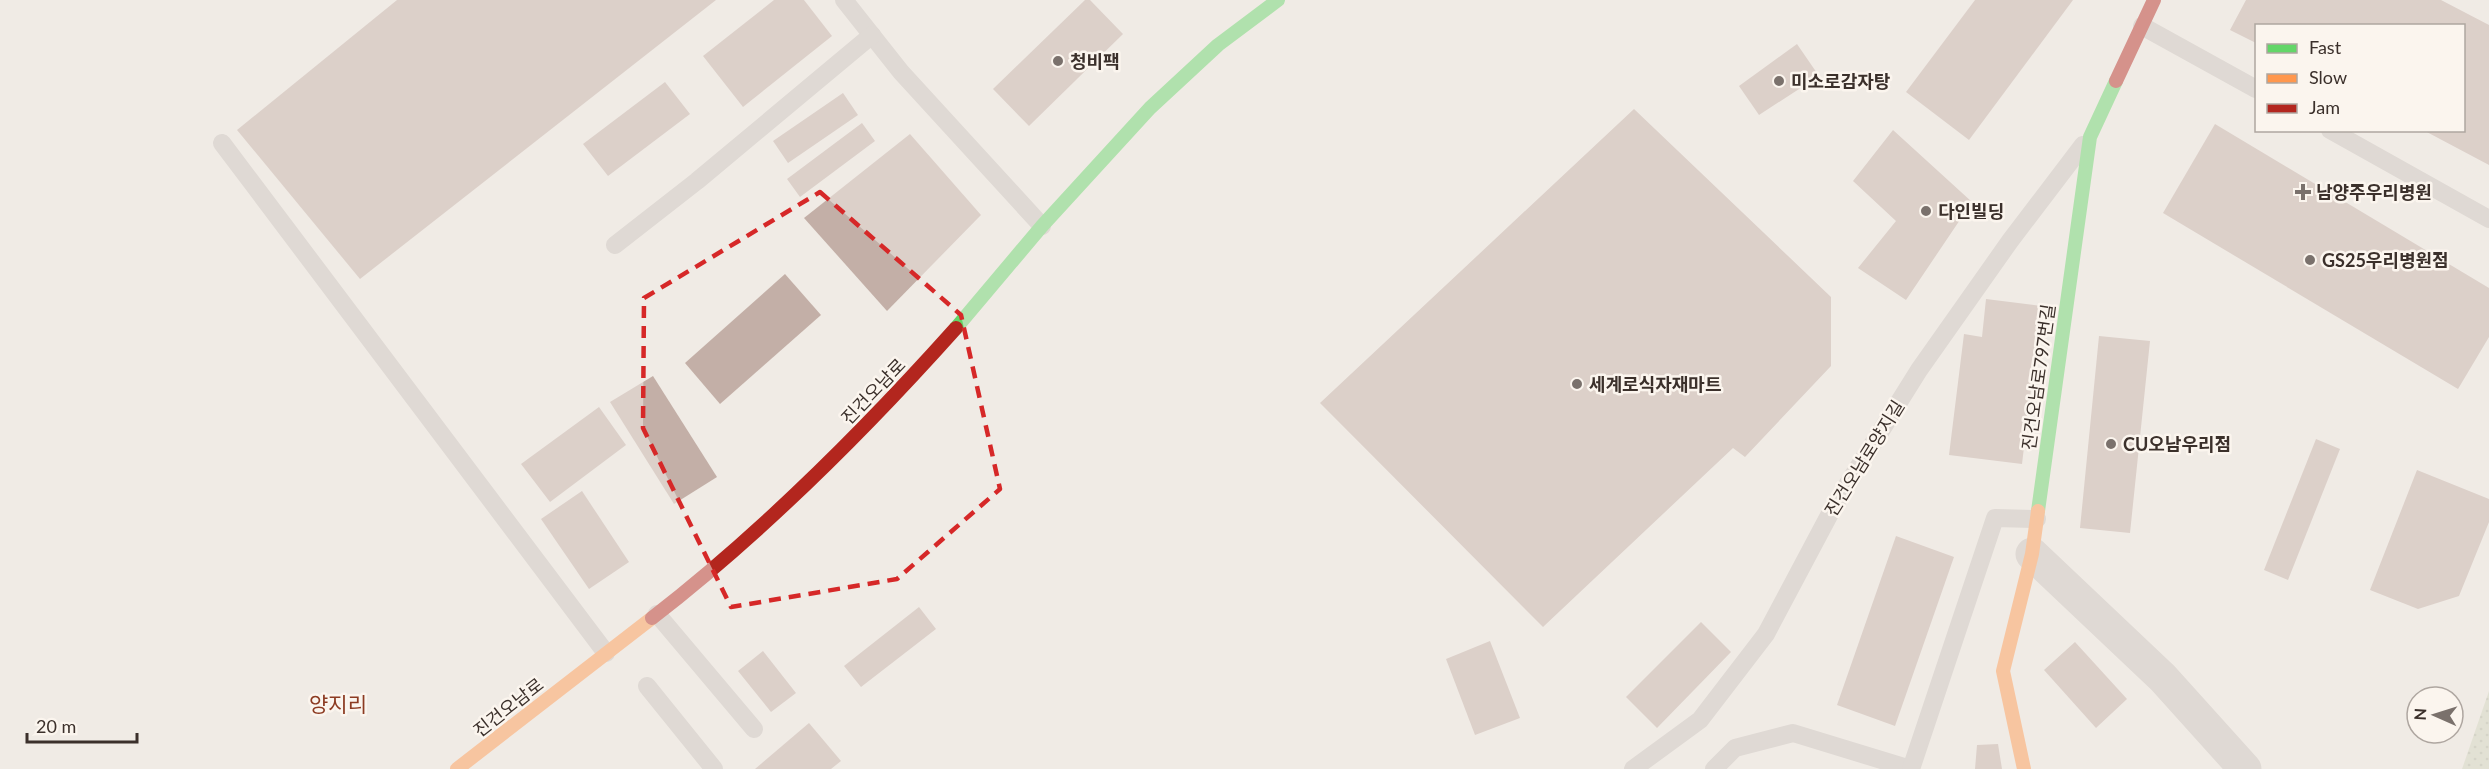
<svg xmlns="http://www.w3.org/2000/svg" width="2489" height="769" viewBox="0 0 2489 769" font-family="Lato,'Noto Sans KR',sans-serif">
	<defs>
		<pattern id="green-dots" width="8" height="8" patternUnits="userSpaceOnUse" patternTransform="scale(1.5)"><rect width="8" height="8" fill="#d1d6bf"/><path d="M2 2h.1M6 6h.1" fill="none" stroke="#b4b8a4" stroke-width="1.8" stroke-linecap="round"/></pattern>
	</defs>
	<rect width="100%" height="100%" fill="#f0ebe5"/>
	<polygon fill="url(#green-dots)" points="2489,691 2489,769 2462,769"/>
	<g fill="#c3afa7">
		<polygon points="397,0 716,0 360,279 237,130"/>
		<polygon points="774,0 804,0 832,36 743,107 703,56"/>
		<polygon points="1085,0 1090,0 1123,34 1029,126 993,89"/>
		<polygon points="1975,0 2073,0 1969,140 1906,92"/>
		<polygon points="2246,0 2441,0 2489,25 2489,165 2423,130 2464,130 2464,26 2256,26 2256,43 2230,30"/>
		<polygon points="1797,44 1819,76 1759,115 1739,86"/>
		<polygon points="665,82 690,114 608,176 583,144"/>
		<polygon points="843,93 858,115 788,163 773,141"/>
		<polygon points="1634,109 1831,297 1831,366 1745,457 1733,448 1543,627 1320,403"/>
		<polygon points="862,123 875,141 800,197 787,179"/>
		<polygon points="2215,124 2489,288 2489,337 2458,389 2163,213"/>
		<polygon points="1893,130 1972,202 1906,300 1858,268 1896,221 1853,181"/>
		<polygon points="910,134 981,215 887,311 804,218"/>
		<polygon points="785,274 821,315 720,404 685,363"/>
		<polygon points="1986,299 2041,306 2022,464 1949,455 1964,334 1982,337"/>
		<polygon points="2099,336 2150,341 2130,533 2080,528"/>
		<polygon points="653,376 717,477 674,504 610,402"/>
		<polygon points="599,407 626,445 550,502 521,464"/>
		<polygon points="2316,439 2340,449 2288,580 2264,570"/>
		<polygon points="2417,470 2489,499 2489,522 2459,596 2418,609 2370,590"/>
		<polygon points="582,491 629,562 589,589 541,519"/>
		<polygon points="1896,536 1954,557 1895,726 1837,705"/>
		<polygon points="919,607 936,629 861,687 844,666"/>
		<polygon points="1701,622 1731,652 1657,728 1626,697"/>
		<polygon points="1490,641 1520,718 1475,735 1446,659"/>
		<polygon points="2075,642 2127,699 2096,728 2044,670"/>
		<polygon points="763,651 796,693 771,712 738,671"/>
		<polygon points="809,723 841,761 831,769 755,769"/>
		<polygon points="1998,744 2002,769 1975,769 1977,745"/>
	</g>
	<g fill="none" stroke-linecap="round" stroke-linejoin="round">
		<g stroke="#c9c3be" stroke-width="18">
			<polyline points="844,0 901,72 1042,226"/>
			<polyline points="2142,26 2256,89"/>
			<polyline points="2330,130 2489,219"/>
			<polyline points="222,143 606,653"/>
			<polyline points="615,245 697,181 872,35"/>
			<polyline points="657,614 754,729"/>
			<polyline points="647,686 714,769"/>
			<polyline points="1633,769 1700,720 1766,634 1834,506 1919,370 2010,241 2083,145"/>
			<polyline points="1714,769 1735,748 1793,733 1911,769"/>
			<polyline points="1911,769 1995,518 2037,519"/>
		</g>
		<polyline stroke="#c9c3be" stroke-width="33" points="2032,554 2163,678 2245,769"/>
		<g stroke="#63d668" stroke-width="14">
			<polyline points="956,328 1042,226 1150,108 1218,45 1278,0"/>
			<polyline points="2038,511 2090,137 2116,81"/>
		</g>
		<g stroke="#ff974d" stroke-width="14">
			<polyline points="457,769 652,618"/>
			<polyline points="2024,769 2003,671 2032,554 2038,511"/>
		</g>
		<g stroke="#b3261e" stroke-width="14">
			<polyline points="2116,81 2154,0"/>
			<path d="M652,618C763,532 863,432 956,328"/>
		</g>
	</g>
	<path d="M0 0H2489V769H0ZM820,192L961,315L1000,489L897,579L731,607L643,428L644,298Z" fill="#f0ebe5" fill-opacity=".55" fill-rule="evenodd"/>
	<path fill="none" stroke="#d62828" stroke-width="4.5" stroke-dasharray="12 8" stroke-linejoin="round" d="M820,192L961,315L1000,489L897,579L731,607L643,428L644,298Z"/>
	<g fill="#7a716c" stroke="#fbf5ee" stroke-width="2">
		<circle cx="1058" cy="61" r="6"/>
		<circle cx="1779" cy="81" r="6"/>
		<path d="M2300 183h6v6h6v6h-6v6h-6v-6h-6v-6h6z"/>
		<circle cx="1926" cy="211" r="6"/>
		<circle cx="2310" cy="260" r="6"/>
		<circle cx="1577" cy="384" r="6"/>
		<circle cx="2111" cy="444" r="6"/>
	</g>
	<g text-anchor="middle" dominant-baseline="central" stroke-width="5" stroke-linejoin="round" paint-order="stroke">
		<g font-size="18" font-weight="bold" fill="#3b302b" stroke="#fbf5ee" text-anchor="start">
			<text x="1070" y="61">청비팩</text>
			<text x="1791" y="81">미소로감자탕</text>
			<text x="2316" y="192">남양주우리병원</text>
			<text x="1938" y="211">다인빌딩</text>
			<text x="2322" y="260">GS25우리병원점</text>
			<text x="1589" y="384">세계로식자재마트</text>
			<text x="2123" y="444">CU오남우리점</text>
		</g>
		<g font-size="18" fill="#3b302b" stroke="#fbf5ee">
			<text transform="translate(2038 377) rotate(-82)">진건오남로797번길</text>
			<text transform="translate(873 391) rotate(-46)">진건오남로</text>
			<text transform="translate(1864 458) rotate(-58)">진건오남로양지길</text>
			<text transform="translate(508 707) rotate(-38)">진건오남로</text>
		</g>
		<g font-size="21" fill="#8c3b22" stroke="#fbf5ee">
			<text x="338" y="703">양지리</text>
		</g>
	</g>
	<rect x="2255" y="24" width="210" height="108" fill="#fbf5ee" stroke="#aea6a0" stroke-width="1.5"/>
	<rect x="2267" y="44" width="30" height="9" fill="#63d668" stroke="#aea6a0" stroke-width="1.5"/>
	<text x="2309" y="54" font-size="18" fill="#3b302b">Fast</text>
	<rect x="2267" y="74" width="30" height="9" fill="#ff974d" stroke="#aea6a0" stroke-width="1.5"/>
	<text x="2309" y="84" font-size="18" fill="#3b302b">Slow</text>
	<rect x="2267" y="104" width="30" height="9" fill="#b3261e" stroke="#aea6a0" stroke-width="1.5"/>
	<text x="2309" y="114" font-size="18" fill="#3b302b">Jam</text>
	<g transform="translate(2435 715) rotate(273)"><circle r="28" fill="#fbf5ee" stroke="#aea6a0" stroke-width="1.5"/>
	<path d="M0-4.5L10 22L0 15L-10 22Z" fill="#7a716c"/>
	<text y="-9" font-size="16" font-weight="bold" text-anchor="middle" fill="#3b302b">N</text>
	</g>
	<path d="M27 733v9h110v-9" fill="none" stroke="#3b302b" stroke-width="3"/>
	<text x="36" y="733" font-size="18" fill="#3b302b" stroke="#fbf5ee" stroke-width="4.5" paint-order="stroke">20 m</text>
</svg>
